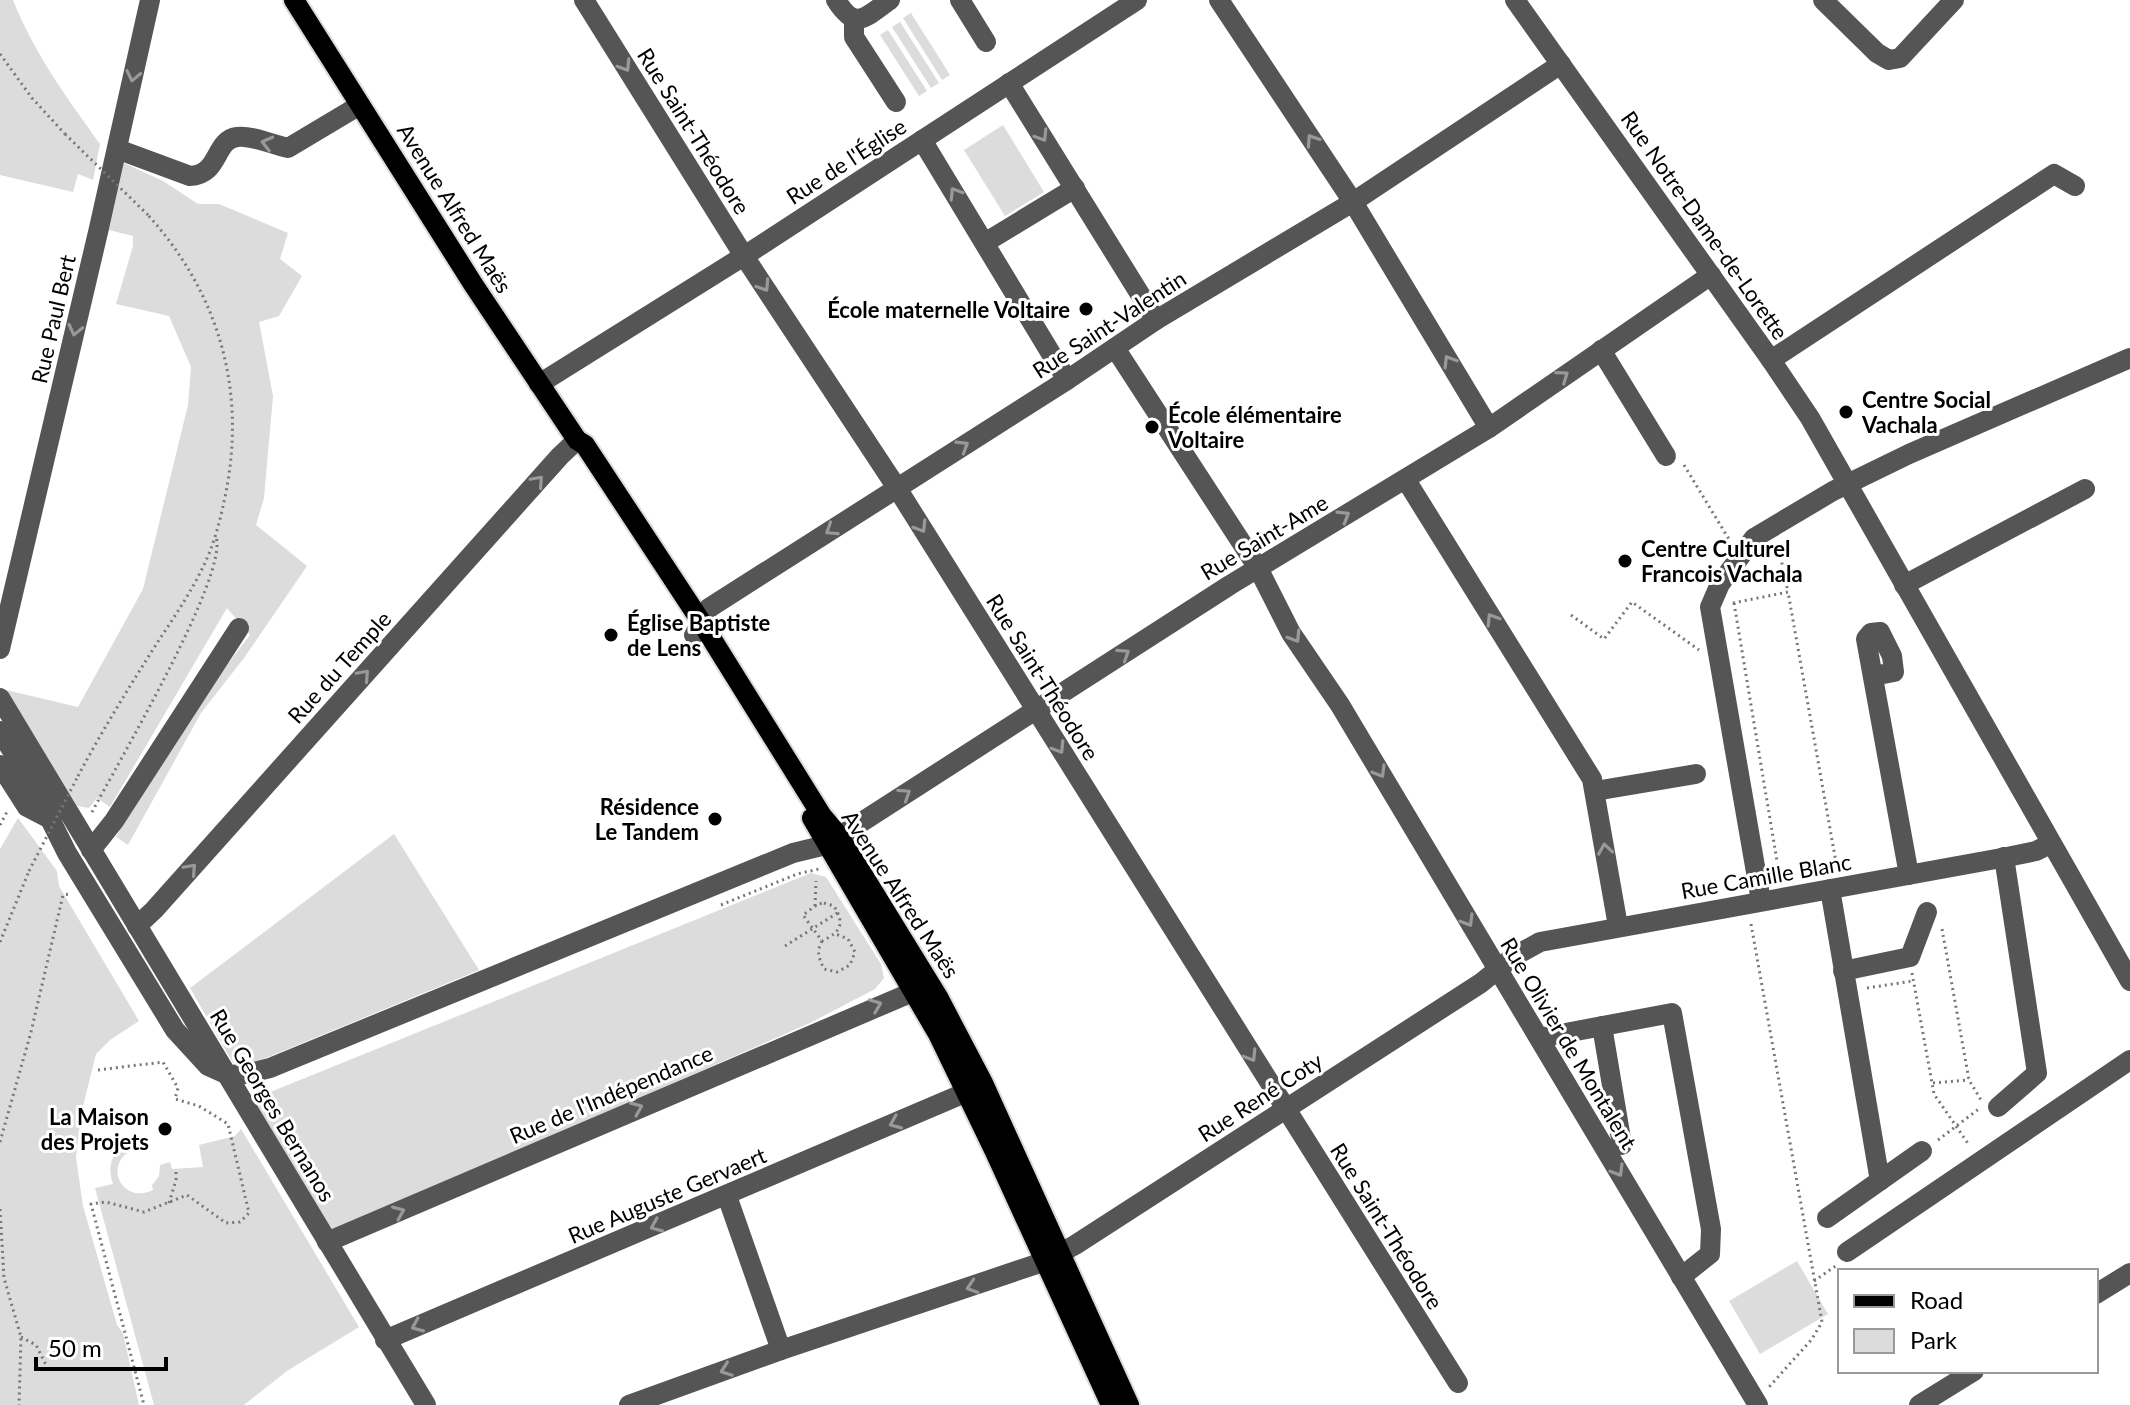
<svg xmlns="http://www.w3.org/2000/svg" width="2130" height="1405" viewBox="0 0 2130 1405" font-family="Lato,sans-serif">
	<rect width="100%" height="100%" fill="#fff"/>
	<g fill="#dcdcdc">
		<path d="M0,0H13C34,53 67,98 100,144L93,180L78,174L73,192L0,175Z"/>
		<polygon points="911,13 950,75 942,80 903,18"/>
		<polygon points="900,22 939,83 931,88 892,27"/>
		<polygon points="888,30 927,91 919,96 880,35"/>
		<polygon points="1003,125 1044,192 1005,216 964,150"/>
		<polygon points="124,163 163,181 198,204 219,204 288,233 280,259 302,276 279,316 259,322 273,396 264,498 256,525 307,566 244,658 201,713 128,845 116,837 122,826 213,683 250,635 227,608 110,807 97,798 89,808 77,806 6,690 78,707 143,589 188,405 191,367 169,316 116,304 133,246 133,236 109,230"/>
		<polygon points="18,818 57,871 59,886 139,1021 110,1040 96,1054 81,1114 76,1157 83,1206 117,1325 123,1333 139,1405 0,1405 0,849"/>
		<polygon points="394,834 479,970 247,1066 233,1063 190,988"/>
		<polygon points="811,873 826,877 881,964 884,978 875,989 810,1023 332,1233 256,1105 258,1097"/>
		<path d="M241,1129L359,1327L287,1371L244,1405H154L95,1188L113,1184C105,1161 116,1145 139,1138V1147C100,1159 120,1206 153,1190L152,1185L159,1176L160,1165L170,1162L172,1169L203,1167L199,1145L235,1136Z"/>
		<polygon points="1797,1261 1828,1314 1760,1354 1729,1301"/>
	</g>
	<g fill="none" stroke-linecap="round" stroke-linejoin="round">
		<defs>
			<g id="major">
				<polyline points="294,0 473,284 577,440 585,445 700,620 822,816 839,836 938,997 983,1083 1129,1405"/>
				<polyline points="812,818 938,1034 995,1152 1111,1405"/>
			</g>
		</defs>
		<use href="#major" stroke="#dbdbdb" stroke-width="24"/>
		<g stroke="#777" stroke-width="3" stroke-dasharray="2 4" stroke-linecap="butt">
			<polyline points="0,54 32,98 65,134"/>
			<polyline points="1684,465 1730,541"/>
			<polyline points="1778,545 1788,592"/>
			<polyline points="1733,603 1788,592 1837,868"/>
			<polyline points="1734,603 1780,879"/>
			<polyline points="1571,615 1604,639 1632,602 1699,650"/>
			<path d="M78,776C103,729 131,684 159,640C175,616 191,592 203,567C214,545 220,521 225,497C247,392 220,295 148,215"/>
			<path d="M92,812C115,768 229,575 216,537"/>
			<polyline points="0,825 8,810"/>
			<path d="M824,903L834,906C845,924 841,932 822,941L803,915L818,904Z"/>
			<polyline points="721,905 797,874 819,869"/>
			<polyline points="815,906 816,881"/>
			<polyline points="1751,924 1822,1322 1812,1339 1769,1387"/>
			<polyline points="1942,929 1969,1080 1981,1100"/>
			<path d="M822,941C816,952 819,958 824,969L837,972L850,965L855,952L848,939L836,934"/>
			<polyline points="0,942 29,871"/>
			<polyline points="785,946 839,912"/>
			<polyline points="1912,973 1934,1094 1969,1145"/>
			<polyline points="1867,988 1913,981"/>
			<polyline points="98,1070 163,1062 178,1088 175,1099 199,1106 228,1124 249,1213 240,1222 226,1223 187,1195 144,1212 106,1202 91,1204 144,1405"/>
			<polyline points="1933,1083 1969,1080"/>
			<polyline points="1938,1140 1980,1108"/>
			<polyline points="0,1142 31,1032 63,895 69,894"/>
			<polyline points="169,1203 176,1180 176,1168"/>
			<polyline points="0,1209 4,1278 21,1337 19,1405"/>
			<polyline points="1814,1281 1837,1265"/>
			<polyline points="21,1337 36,1345 49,1371"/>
		</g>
		<g stroke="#555" stroke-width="20">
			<polyline points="584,0 744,256 897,488 1458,1383"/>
			<path d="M836,0C856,32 865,17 890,0"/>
			<polyline points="960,0 986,42"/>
			<polyline points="1219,0 1353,202 1489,428"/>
			<polyline points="1515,0 1771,360 1810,418 2130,981"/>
			<polyline points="1823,0 1877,53 1889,60 1900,58 1954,0"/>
			<polyline points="854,19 854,37 896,102"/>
			<polyline points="1009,83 1156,320"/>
			<polyline points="922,140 1067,380"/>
			<path d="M117,149L190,176C220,175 214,140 237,137C252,135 273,145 288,148L360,105"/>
			<polyline points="986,242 1075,188"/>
			<polyline points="1115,348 1258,568 1291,633 1340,705 1758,1405"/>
			<polyline points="1601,350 1666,456"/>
			<polyline points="1771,360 2054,174 2075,186"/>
			<polyline points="539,384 755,249 1137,0"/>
			<polyline points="1406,480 1592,779 1618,926"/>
			<polyline points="1904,585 2085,489"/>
			<polyline points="694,635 709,608 1067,380 1156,320 1353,202 1561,64"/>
			<polyline points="0,649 99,228 150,0"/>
			<polyline points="1873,676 1894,672 1892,656 1880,632 1871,633 1866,639 1909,875"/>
			<polyline points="0,698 426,1405"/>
			<polyline points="0,731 33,785 67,853 175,1030 208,1066 228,1075 246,1074 270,1068 793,853 826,845 1230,585 1489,428 1711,275"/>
			<polyline points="0,765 27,807 52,820"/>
			<polyline points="1595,791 1696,774"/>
			<polyline points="91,850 114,821 239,628"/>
			<polyline points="1830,889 1880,1181"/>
			<polyline points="1761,901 1710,607 1720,584 1754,538 1833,491 1909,454 2130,358"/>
			<polyline points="137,926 154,910 560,456 577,440"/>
			<polyline points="1843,971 1910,957 1927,912"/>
			<polyline points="1602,1026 1622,1145"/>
			<polyline points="1539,1038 1672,1013 1711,1229 1710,1254 1681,1277"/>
			<polyline points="1998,1107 2037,1073 2004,857"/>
			<polyline points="727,1196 781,1350"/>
			<polyline points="1827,1218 1922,1151"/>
			<polyline points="327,1242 915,991"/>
			<polyline points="1847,1252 2130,1060"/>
			<polyline points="2096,1294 2130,1273"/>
			<polyline points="385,1340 967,1092"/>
			<polyline points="629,1405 781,1350 1046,1261 1075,1245 1481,983 1513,957 1540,942 2007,857 2036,851 2050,844"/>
			<polyline points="1919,1405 1974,1371"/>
		</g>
		<use href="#major" stroke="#000" stroke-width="20"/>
		<g stroke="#777" stroke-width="3" stroke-dasharray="2 4" stroke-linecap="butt">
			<polyline points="65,134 148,215"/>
			<polyline points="29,871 78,776"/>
		</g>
	</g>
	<defs><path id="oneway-chevron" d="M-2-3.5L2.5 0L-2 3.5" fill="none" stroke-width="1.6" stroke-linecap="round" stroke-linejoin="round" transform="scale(2)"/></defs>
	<g stroke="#999">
		<use href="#oneway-chevron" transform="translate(625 66) rotate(58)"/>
		<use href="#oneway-chevron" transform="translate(133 76) rotate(102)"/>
		<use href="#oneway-chevron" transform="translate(1042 136) rotate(58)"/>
		<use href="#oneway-chevron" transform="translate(1312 140) rotate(-124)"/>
		<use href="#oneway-chevron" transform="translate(267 143) rotate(-166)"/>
		<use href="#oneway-chevron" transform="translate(955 193) rotate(-122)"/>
		<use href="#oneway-chevron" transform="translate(764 286) rotate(57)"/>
		<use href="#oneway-chevron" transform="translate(75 330) rotate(103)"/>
		<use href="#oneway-chevron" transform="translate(1449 361) rotate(-121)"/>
		<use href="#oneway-chevron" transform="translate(1563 376) rotate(-35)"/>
		<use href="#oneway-chevron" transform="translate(963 446) rotate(-32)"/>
		<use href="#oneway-chevron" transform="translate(538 481) rotate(-48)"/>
		<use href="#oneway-chevron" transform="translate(1344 516) rotate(-31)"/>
		<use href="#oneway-chevron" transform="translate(921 527) rotate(58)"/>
		<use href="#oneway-chevron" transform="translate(831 530) rotate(147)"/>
		<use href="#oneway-chevron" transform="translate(1492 619) rotate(-122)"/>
		<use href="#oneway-chevron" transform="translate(1295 637) rotate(58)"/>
		<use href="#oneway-chevron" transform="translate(1124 654) rotate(-33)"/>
		<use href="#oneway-chevron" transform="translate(364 675) rotate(-48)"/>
		<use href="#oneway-chevron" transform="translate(1059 748) rotate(58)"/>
		<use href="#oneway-chevron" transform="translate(1380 772) rotate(59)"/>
		<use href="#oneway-chevron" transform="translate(905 794) rotate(-33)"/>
		<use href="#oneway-chevron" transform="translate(1605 849) rotate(-99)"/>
		<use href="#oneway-chevron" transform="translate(191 869) rotate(-48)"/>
		<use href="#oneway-chevron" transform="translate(1468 921) rotate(59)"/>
		<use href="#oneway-chevron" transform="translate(876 1005) rotate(-22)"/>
		<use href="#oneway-chevron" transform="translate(1251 1056) rotate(58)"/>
		<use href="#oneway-chevron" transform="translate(637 1108) rotate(-23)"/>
		<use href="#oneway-chevron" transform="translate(895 1123) rotate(157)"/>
		<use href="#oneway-chevron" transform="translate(1618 1171) rotate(59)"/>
		<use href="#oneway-chevron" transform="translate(399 1212) rotate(-23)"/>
		<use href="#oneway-chevron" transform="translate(656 1226) rotate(157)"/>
		<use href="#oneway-chevron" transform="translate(972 1287) rotate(162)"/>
		<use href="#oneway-chevron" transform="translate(417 1326) rotate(157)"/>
		<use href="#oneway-chevron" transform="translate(726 1370) rotate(160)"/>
	</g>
	<g fill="#000" stroke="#fff" stroke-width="3">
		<circle cx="1086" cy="309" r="8"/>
		<circle cx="1846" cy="412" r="8"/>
		<circle cx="1152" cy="427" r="8"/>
		<circle cx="1625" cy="561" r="8"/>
		<circle cx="611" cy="635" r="8"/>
		<circle cx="715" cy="819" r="8"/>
		<circle cx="165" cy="1129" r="8"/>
	</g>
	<g text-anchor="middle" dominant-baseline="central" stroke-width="6" stroke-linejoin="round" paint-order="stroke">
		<g font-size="22" fill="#000" stroke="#fff">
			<text transform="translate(694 131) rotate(58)">Rue Saint-Théodore</text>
			<text transform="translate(846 161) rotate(-33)">Rue de l'Église</text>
			<text transform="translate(455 208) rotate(58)">Avenue Alfred Maës</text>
			<text transform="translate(1705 225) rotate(55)">Rue Notre-Dame-de-Lorette</text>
			<text transform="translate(53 319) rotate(-77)">Rue Paul Bert</text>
			<text transform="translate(1109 324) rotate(-33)">Rue Saint-Valentin</text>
			<text transform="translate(1264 537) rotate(-31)">Rue Saint-Ame</text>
			<text transform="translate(339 667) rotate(-48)">Rue du Temple</text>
			<text transform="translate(1043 677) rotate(58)">Rue Saint-Théodore</text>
			<text transform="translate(1766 876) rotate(-10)">Rue Camille Blanc</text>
			<text transform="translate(901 894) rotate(57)">Avenue Alfred Maës</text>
			<text transform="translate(1569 1043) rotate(59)">Rue Olivier de Montalent</text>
			<text transform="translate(611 1094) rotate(-23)">Rue de l'Indépendance</text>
			<text transform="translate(1260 1097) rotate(-33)">Rue René Coty</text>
			<text transform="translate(273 1105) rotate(59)">Rue Georges Bernanos</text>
			<text transform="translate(667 1195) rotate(-23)">Rue Auguste Gervaert</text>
			<text transform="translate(1387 1226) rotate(58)">Rue Saint-Théodore</text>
		</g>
		<g font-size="22" font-weight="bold" fill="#000" stroke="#fff" text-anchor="start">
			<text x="1070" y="309" text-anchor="end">École maternelle Voltaire</text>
			<text x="1862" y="399">Centre Social<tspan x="1862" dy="25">Vachala</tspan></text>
			<text x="1168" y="414">École élémentaire<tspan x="1168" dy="25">Voltaire</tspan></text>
			<text x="1641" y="548">Centre Culturel<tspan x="1641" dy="25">Francois Vachala</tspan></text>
			<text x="627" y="622">Église Baptiste<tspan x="627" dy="25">de Lens</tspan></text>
			<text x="699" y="806" text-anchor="end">Résidence<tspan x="699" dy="25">Le Tandem</tspan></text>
			<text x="149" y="1116" text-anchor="end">La Maison<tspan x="149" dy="25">des Projets</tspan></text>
		</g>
	</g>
	<rect x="1838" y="1269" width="260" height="104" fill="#ffffff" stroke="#999999" stroke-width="2"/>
	<rect x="1854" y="1295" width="40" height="12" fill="#000000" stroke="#999999" stroke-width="2"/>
	<text x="1910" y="1309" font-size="24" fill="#000000">Road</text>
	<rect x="1854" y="1329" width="40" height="24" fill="#dcdcdc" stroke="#999999" stroke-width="2"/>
	<text x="1910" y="1349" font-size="24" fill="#000000">Park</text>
	<path d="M36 1357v12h130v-12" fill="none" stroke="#000000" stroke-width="4"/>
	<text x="48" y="1357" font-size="24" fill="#000000" stroke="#ffffff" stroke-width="6" paint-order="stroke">50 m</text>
</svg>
